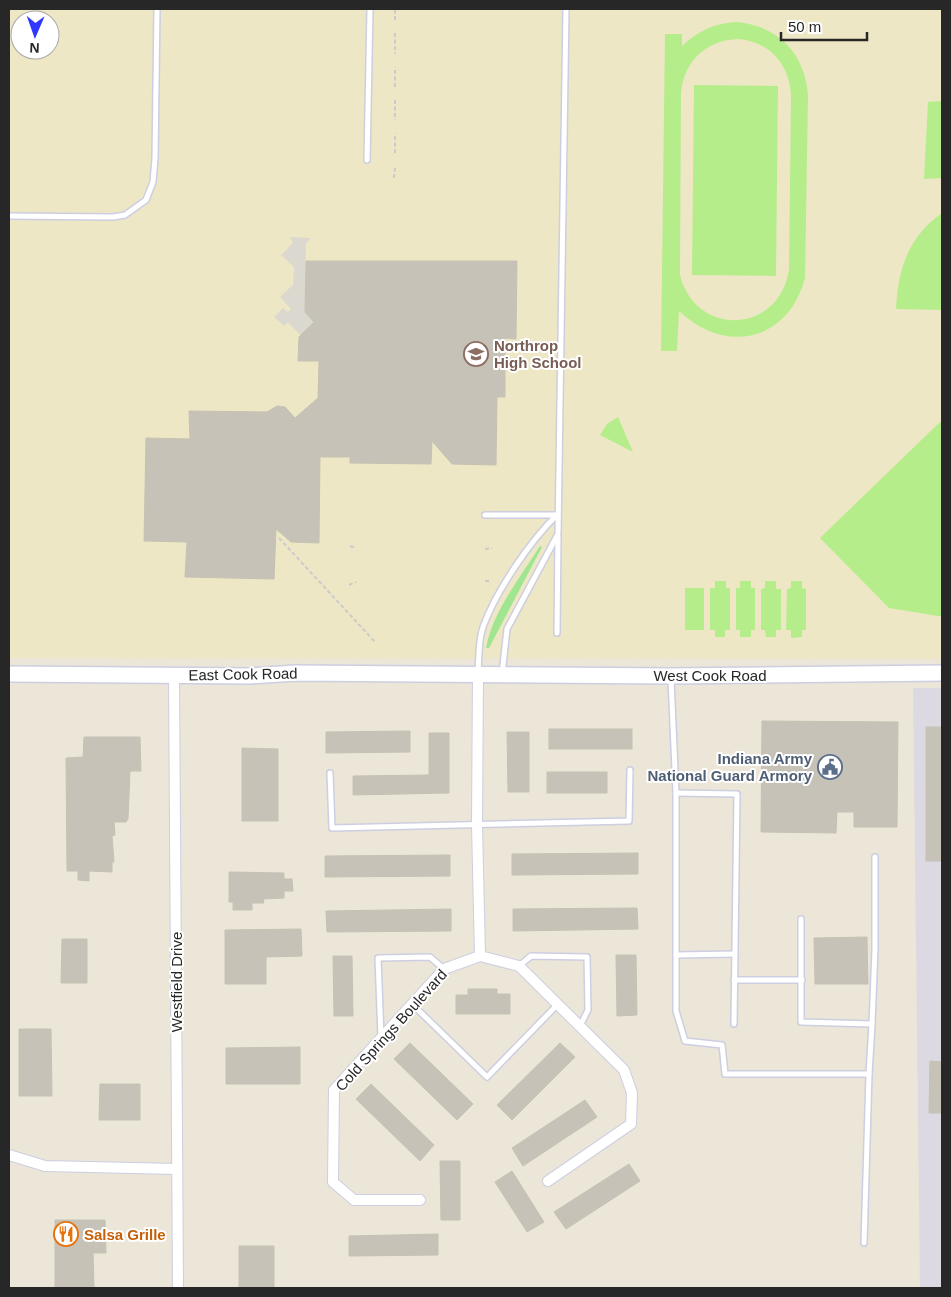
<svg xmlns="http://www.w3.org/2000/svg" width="951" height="1297" viewBox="0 0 951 1297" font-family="Helvetica,sans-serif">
	<rect width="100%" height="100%" fill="#ebe6d7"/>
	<polygon fill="#ddd9e2" points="913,688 942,688 942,1288 920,1288"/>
	<path fill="#eee7c5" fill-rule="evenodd" d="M9,9H942V659L9,658ZM20,20H50V50H20Z"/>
	<path fill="#a0e590" d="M540,546L542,547L489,648H486C493,611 520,578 540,546Z"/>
	<g fill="#b5ed8b" fill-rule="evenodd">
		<path d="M737,22C779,26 805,54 808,95L805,278C788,342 725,355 679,311L677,351H661L665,34H682V46C699,30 715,23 737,22ZM739,39C770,42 790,65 791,96L789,270C779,334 696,338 680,275L681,93C684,61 706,40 739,39Z"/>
		<polygon points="694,85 778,86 776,276 692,275"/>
		<polygon points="942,101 942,178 924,179 928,102"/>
		<path d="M942,213V310L896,309C898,269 908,237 942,213Z"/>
		<polygon points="618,417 633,452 600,435 607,424"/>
		<polygon points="940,422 942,424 942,616 938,616 889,608 820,538"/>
		<polygon points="715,581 726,581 726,588 730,588 730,630 725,630 725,637 715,637 715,630 710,630 710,588 715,588"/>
		<polygon points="740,581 751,581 751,588 755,588 755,630 751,630 751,637 740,637 740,630 736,630 736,588 740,588"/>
		<polygon points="765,581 776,581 776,589 781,589 781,630 776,630 776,637 766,637 765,630 761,630 761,589 765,588"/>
		<polygon points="791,581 802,581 802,588 806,589 806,630 802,630 802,637 791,638 791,630 786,630 787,589 791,588"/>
		<rect x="685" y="588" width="19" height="42"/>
	</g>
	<polygon fill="#dbd8cf" points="290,237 311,238 306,243 305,283 311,283 311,288 305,289 305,312 314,322 301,336 288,322 284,326 274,317 283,308 288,312 291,309 280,297 293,285 294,267 281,255 293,243"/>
	<g fill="#c6c2b8" stroke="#c6c2b2">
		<polygon points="306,261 517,261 516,339 505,338 505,397 497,397 496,465 452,464 432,441 431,464 350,463 350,457 320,457 319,543 291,542 276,529 274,579 185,577 187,542 144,541 146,438 190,439 189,411 267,412 277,406 285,407 295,418 318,398 319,361 298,361 299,337 314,322 305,312"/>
		<polygon points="762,721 898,722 897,827 854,827 854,812 837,812 836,833 761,832"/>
		<rect x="926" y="727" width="16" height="134"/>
		<rect x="549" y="729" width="83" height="20"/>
		<polygon points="410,731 410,752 326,753 326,732"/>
		<polygon points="507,732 529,732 529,792 508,792"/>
		<polygon points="429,733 449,733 449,793 353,795 353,776 429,775"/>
		<polygon points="84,737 140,737 141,771 130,771 128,819 126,822 114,822 115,835 112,836 114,862 112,862 112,872 89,871 89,881 78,880 78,871 67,871 66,758 83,757"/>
		<polygon points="242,748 278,749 278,821 242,821"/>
		<rect x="547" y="772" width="60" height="21"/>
		<polygon points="638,853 638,874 512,875 512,854"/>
		<polygon points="450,855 450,876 325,877 325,856"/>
		<polygon points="229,872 284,873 284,879 292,879 293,891 284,891 284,898 263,899 264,903 252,903 252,910 233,910 233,902 229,902"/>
		<polygon points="637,908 638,929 513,931 513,909"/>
		<polygon points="451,909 451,931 327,932 326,911"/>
		<polygon points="301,929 302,956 266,957 266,984 225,984 225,930"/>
		<polygon points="867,937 868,984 815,984 814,938"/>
		<polygon points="62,939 87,939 87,983 61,983"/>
		<polygon points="616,955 636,955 637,1015 617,1016"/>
		<polygon points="333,956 352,956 353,1016 334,1016"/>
		<polygon points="468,989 497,989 497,994 510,994 510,1014 456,1014 456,995 468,995"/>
		<polygon points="19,1029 51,1029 52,1096 19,1096"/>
		<polygon points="410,1043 473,1104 457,1120 394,1059"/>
		<polygon points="560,1043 575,1057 512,1120 497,1105"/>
		<polygon points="300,1047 300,1084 226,1084 226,1048"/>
		<polygon points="930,1061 942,1062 942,1113 929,1113"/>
		<polygon points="100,1084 140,1084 140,1120 99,1120"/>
		<polygon points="371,1084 434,1145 420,1161 356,1099"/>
		<polygon points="585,1100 597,1117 523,1166 512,1148"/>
		<polygon points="440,1161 460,1161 460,1220 441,1220"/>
		<polygon points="629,1164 640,1181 566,1229 554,1212"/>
		<polygon points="512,1171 544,1222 527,1232 495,1182"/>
		<polygon points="55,1220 105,1220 106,1253 93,1253 94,1288 55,1288"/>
		<polygon points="438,1234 438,1255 349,1256 349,1236"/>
		<polygon points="239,1246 274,1246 274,1288 239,1287"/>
	</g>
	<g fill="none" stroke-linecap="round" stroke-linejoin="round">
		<defs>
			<g id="lane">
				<polyline points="367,160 370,9"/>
				<polyline points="9,216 113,217 125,215 146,200 153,182 155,159 157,9"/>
				<polyline points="485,515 557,515"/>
				<polyline points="557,633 558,537"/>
				<path d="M478,673C479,659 478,641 483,627C496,591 530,541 557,515"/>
				<polyline points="502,674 507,629 558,534 566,9"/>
				<polyline points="671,679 676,793 676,955 735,954"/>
				<polyline points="330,773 332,828 629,821 630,770"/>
				<polyline points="676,793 737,794 734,1024"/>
				<polyline points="801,919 801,1022 872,1024 875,949 875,857"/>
				<polyline points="676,955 676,1011 685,1041 722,1045 725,1074 869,1074 864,1243"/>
				<polyline points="519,966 531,956 587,957 588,1010 580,1026"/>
				<polyline points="734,980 802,980"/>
				<polyline points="412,1004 487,1077 558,1004"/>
				<polyline points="381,1037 378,958 430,957 444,969"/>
				<polyline points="869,1074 872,1024"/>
			</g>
			<g id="street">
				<polyline points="478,674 477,825 480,956"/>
				<polyline points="174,675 178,1288"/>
				<polyline points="9,1155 45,1166 177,1169"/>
				<polyline points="420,1200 354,1200 333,1182 334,1090 444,969 480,956 519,966 624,1070 632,1093 631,1124 548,1181"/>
			</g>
			<polyline id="secondary" points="9,674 250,676 296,673 671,676 942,673"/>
		</defs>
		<use href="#lane" stroke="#cdcee2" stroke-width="8"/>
		<use href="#street" stroke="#cdcee2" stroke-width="12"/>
		<use href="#secondary" stroke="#cdcee2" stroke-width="18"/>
		<g stroke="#cbcbcb" stroke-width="2" stroke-dasharray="4 2.5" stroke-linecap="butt">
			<polyline points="395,20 395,9"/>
			<polyline points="395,33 395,54"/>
			<polyline points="395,87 395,67"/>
			<polyline points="395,100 395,120"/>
			<polyline points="395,153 395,133"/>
			<polyline points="394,178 395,168"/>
			<polyline points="279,538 376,643"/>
			<polyline points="350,546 356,548"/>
			<polyline points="485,549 492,548"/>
			<polyline points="485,581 491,581"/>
			<polyline points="349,585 356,582"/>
		</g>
		<use href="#lane" stroke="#fff" stroke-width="5"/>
		<use href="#street" stroke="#fff" stroke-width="10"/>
		<use href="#secondary" stroke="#fff" stroke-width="15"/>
	</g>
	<defs>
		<symbol id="school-ring" viewBox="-11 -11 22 22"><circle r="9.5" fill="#fff" stroke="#8d6e63" stroke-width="1.5"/><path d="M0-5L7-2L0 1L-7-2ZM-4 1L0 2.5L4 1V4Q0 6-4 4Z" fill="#8d6e63"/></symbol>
		<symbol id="civic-ring" viewBox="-11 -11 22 22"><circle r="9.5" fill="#fff" stroke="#5c6f8a" stroke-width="1.5"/><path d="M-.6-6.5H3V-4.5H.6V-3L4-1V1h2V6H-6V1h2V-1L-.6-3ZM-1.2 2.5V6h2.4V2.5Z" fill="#5c6f8a"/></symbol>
		<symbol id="restaurant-ring" viewBox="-11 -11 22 22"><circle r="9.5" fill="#fff" stroke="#e8710a" stroke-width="1.5"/><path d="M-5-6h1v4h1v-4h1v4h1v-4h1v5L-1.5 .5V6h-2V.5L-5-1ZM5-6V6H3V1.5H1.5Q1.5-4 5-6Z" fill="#e8710a"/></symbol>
	</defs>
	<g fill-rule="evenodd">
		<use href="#school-ring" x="462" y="340" width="28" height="28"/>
		<use href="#civic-ring" x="816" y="753" width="28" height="28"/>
		<use href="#restaurant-ring" x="52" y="1220" width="28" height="28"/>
	</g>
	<g text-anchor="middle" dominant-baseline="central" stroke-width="4" stroke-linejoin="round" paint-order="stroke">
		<g font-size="15" font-weight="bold" fill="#785e54" stroke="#fff" text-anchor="start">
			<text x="494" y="345">Northrop<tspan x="494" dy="17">High School</tspan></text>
		</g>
		<g font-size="15" fill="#272727" stroke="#fff">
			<text transform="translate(243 674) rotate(-1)">East Cook Road</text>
			<text x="710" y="675">West Cook Road</text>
			<text transform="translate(176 982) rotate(-90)">Westfield Drive</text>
			<text transform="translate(391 1030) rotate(-48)">Cold Springs Boulevard</text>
		</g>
		<g font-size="15" font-weight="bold" fill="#4e5e75" stroke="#fff" text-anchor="end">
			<text x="812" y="758">Indiana Army<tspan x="812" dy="17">National Guard Armory</tspan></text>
		</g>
		<g font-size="15" font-weight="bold" fill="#c56008" stroke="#fff" text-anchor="start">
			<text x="84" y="1234">Salsa Grille</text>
		</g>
	</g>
	<rect width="951" height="1297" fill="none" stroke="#272727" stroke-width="20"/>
	<g transform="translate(35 35) rotate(182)"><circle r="24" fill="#ffffff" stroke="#a9a9a9"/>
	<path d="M0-4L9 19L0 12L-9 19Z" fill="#3038ff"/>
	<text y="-8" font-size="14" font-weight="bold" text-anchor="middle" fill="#272727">N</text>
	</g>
	<path d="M781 32v8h86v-8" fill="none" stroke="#272727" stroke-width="2.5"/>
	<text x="788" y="32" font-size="15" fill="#272727" stroke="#ffffff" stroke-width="4" paint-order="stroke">50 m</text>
</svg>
